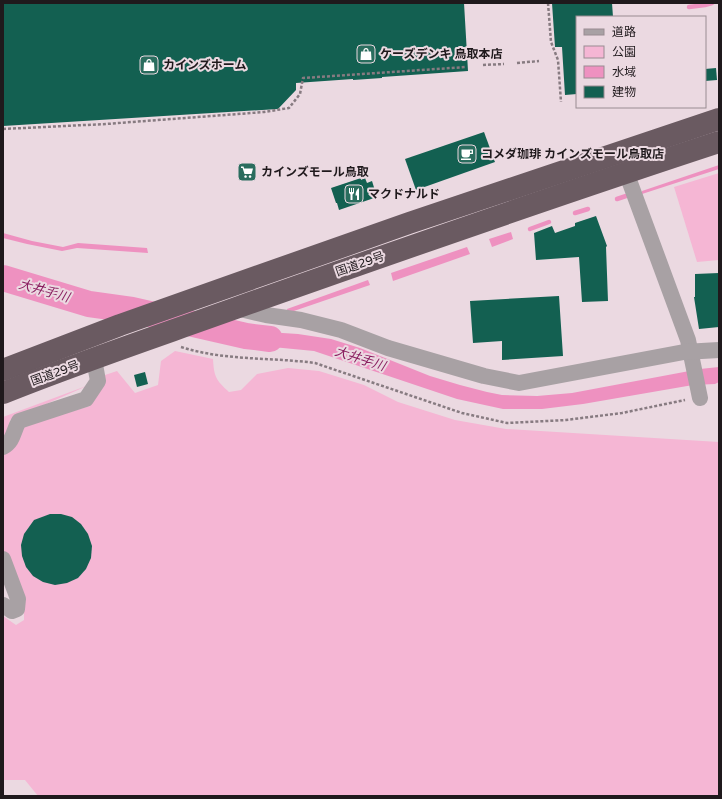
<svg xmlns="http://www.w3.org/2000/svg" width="722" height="799" viewBox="0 0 722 799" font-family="'Varela Round','Noto Sans JP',sans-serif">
	<rect width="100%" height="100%" fill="#ebd9e1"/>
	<g fill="#f5b6d4">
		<polygon points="719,173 719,260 697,262 674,187"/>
		<path d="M175,351L213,359C214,377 216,380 229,392L241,390L257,374L288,368L319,371L364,385L398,402L455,420L506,429L719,442V796H38L25,780H3V616L16,625L24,620V610L3,550V453L24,427L29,424L90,406L105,375L117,371L135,393L158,385L161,361Z"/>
		<polygon points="89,385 10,420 7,438 3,442 3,417"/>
	</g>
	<g fill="#ee91c0">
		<polygon points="719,165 719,169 642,194 642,191"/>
		<polygon points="511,232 513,239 492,247 489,239"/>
		<polygon points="3,233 32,241 63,247 78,243 147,248 148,253 77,248 62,251 27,244 3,238"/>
		<polygon points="467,247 470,254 393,281 391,273"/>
		<polygon points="3,269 64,289 109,299 97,313 64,305 3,286"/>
		<polygon points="368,280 370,285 288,313 287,309"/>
		<polygon points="241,327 267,332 298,334 331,339 360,348 430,376 460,385 487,392 502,395 537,396 572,393 700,369 719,367 719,382 715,384 693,385 583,404 542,409 503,409 457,399 314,351 262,346 231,340"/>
	</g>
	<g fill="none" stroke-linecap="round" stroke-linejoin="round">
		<g stroke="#ee91c0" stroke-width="4.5">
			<polyline points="689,7 705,5 712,3"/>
			<polyline points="617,199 626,196"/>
			<polyline points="575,213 588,209"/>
			<polyline points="530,229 549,222"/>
		</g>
		<polyline stroke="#ee91c0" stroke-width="26" points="3,278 89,304 132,310 246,336 270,339"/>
	</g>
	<g fill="#136051">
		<polygon points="3,3 464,3 468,71 382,77 382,78 353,80 353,79 296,83 296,90 278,109 3,126"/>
		<polygon points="552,3 612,3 613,17 577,17 577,94 565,95 562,47 555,47"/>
		<polygon points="716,68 717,80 705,81 705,69"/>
		<polygon points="484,132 495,162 416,190 405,159"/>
		<polygon points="361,178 361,180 365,178 367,183 372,181 377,197 339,210 337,203 336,203 331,188"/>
		<polygon points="596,216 607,246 606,247 608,301 582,302 579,257 536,260 534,233 552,226 555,233 575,226 575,223"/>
		<polygon points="719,273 719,327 699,329 694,297 695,297 695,274"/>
		<polygon points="559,296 563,356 502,360 502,341 473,343 470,301"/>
		<polygon points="145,372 148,384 137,387 134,375"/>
		<polygon points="50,514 61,514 72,517 81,524 88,534 92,546 91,558 86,569 78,578 67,583 55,585 43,582 33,576 26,567 22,556 21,545 24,534 34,520"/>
	</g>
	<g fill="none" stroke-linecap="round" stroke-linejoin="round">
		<g stroke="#877b81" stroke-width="2.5" stroke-dasharray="3 2" stroke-linecap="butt">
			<polyline points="548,3 551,42 558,60 561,102"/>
			<polyline points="517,63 539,61"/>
			<polyline points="483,65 504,64"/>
			<polyline points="3,129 106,124 264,112 289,108 300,94 303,78 466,67"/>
			<path d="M181,347C225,361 270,357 315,363L462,413L507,423L566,420L622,413L685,400"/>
		</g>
		<g stroke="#a8a1a4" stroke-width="16">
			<polyline points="626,172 688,340 700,398"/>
			<polyline points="236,308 266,315 301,320 341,330 388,348 484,376 519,383 684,352 719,350"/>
			<path d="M3,447C14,441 13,431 19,421L86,399L98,381L94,359"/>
			<polyline points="3,559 18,599 17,609 12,611 3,605"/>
		</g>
		<g stroke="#6a5a61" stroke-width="22">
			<polyline points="3,370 120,325 409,223 719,119"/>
			<path d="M3,393C80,362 158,336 236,308C397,251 557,195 719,142"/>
		</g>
	</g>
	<defs>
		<symbol id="shop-square" viewBox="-11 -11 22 22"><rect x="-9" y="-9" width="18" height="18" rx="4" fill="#2a6d5e" stroke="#ebd9e1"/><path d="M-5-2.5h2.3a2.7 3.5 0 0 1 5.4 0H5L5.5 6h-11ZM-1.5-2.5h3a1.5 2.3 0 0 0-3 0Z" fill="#fff"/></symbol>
		<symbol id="cafe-square" viewBox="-11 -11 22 22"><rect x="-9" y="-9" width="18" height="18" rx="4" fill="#2a6d5e" stroke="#ebd9e1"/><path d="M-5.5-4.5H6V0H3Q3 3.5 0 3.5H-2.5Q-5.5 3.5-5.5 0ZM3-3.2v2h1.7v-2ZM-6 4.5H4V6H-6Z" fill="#fff"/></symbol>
		<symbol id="supermarket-square" viewBox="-11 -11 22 22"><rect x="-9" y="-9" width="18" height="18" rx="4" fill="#2a6d5e" stroke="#ebd9e1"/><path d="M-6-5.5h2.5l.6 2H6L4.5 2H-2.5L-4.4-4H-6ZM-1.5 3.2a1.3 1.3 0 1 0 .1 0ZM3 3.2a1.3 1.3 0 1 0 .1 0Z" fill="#fff"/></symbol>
		<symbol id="restaurant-square" viewBox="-11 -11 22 22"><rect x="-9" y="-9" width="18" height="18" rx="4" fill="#2a6d5e" stroke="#ebd9e1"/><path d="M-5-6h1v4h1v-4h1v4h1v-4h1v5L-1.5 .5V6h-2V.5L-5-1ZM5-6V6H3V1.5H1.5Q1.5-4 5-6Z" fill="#fff"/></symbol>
	</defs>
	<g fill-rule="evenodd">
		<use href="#shop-square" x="355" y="43" width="22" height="22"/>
		<use href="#shop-square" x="138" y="54" width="22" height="22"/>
		<use href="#cafe-square" x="456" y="143" width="22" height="22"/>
		<use href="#supermarket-square" x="236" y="161" width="22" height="22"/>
		<use href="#restaurant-square" x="343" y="183" width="22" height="22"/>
	</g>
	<g text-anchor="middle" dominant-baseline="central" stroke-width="4" stroke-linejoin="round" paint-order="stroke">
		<g font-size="12" font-weight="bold" fill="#1f191c" stroke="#ebd9e1" text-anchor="start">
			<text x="380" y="54">ケーズデンキ 鳥取本店</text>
			<text x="163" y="65">カインズホーム</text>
			<text x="481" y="154">コメダ珈琲 カインズモール鳥取店</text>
			<text x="261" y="172">カインズモール鳥取</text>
			<text x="368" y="194">マクドナルド</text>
		</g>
		<g font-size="12" fill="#1f191c" stroke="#ebd9e1">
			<text transform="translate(360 264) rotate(-19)">国道29号</text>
			<text transform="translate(55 373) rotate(-20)">国道29号</text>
		</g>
		<g font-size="13" font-style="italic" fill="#8a1f60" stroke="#ebd9e1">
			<text transform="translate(44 291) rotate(16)">大井手川</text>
			<text transform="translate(360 359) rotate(18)">大井手川</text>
		</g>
	</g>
	<rect width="722" height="799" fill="none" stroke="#1f191c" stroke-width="8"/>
	<rect x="576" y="16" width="130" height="92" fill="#ebd9e1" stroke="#998c92"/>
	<rect x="584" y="29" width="20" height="6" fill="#a8a1a4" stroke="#998c92"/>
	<text x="612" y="36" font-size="12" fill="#1f191c">道路</text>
	<rect x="584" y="46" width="20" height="12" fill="#f5b6d4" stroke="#998c92"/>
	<text x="612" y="56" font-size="12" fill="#1f191c">公園</text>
	<rect x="584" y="66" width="20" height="12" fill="#ee91c0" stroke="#998c92"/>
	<text x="612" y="76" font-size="12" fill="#1f191c">水域</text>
	<rect x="584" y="86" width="20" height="12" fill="#136051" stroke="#998c92"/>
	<text x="612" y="96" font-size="12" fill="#1f191c">建物</text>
</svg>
